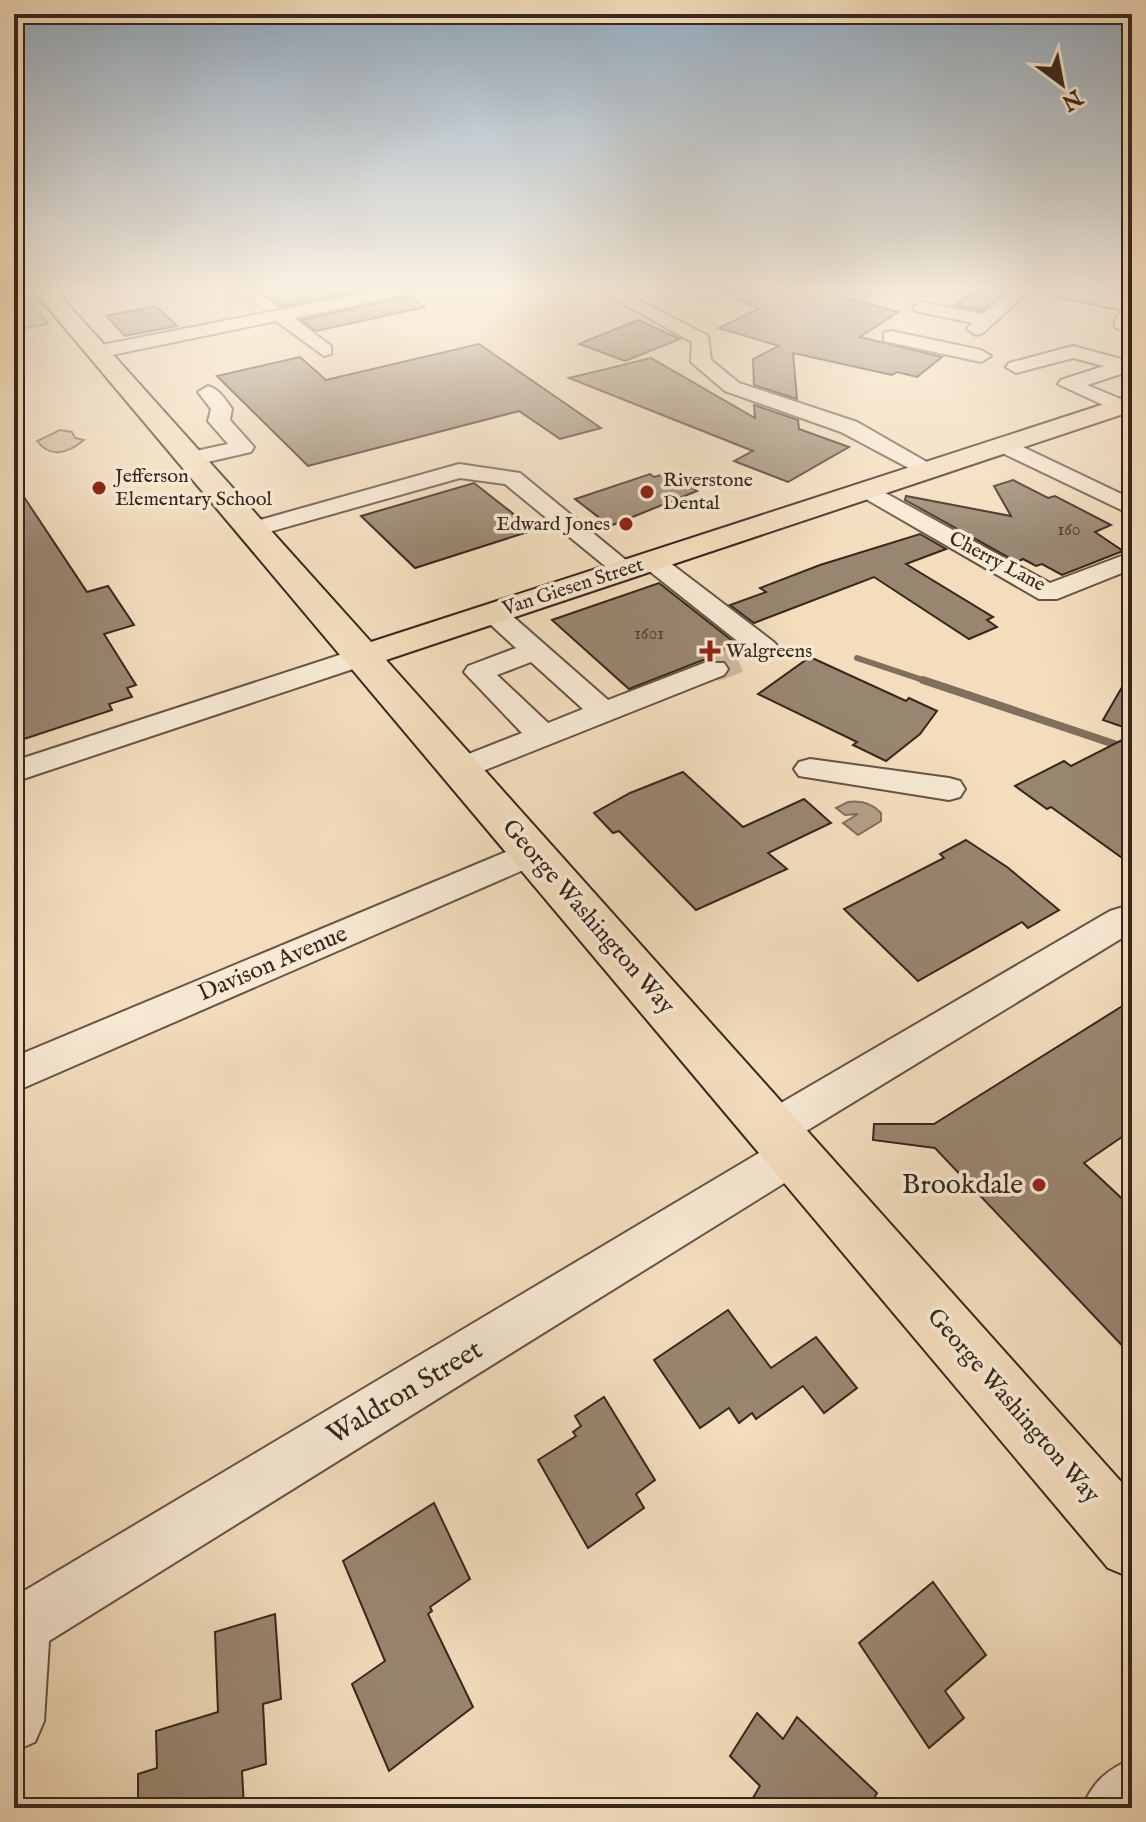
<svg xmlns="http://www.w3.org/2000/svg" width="1146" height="1822" viewBox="0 0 1146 1822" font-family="'IM FELL English',serif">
	<rect width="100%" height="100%" fill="#f3ddbd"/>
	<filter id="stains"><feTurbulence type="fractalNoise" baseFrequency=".0025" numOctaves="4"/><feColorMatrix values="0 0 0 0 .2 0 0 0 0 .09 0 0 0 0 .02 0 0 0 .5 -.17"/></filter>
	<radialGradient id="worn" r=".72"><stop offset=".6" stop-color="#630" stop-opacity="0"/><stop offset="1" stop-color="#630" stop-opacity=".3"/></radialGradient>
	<g fill="#d3bea2" stroke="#857260" stroke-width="2">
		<polygon points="14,290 20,290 48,324 14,330"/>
		<path d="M60,430L72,432L75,438L84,440C68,453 51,459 37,441Z"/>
	</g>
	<path fill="#b39f87" stroke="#816f5d" stroke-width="2" d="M848,802C862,800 872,803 881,813V821L858,835L843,823L858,814L845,815L836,808Z"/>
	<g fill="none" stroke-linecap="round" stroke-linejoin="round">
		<polyline stroke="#816f5d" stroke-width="6" points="857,658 929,682"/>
		<polyline stroke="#816f5d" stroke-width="8" points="923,680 1132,750"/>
	</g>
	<g fill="#998670" stroke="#37271d" stroke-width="2">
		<polygon points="257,290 366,290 279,307"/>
		<polygon points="721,290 816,290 898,312 860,337 942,357 917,377 897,372 892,375 793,353 797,399 754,385 753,359 779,346 719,328 758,309"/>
		<polygon points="976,290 1007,290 982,311 955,305"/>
		<polygon points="409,296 425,307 316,331 301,320"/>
		<polygon points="156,306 177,326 125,336 106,316"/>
		<polygon points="638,320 680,339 625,361 579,344"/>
		<polygon points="479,344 601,428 560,439 519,411 308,466 217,376 300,357 326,380"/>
		<polygon points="651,358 755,418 754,405 798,420 799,429 849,447 788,482 734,461 753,451 569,378"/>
		<polygon points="669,473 697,491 610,526 575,499 650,474 654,477"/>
		<polygon points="1013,480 1048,498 1055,496 1111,525 1095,532 1123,551 1062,575 1042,564 1036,566 1023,559 1017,562 905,500 906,496 1011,516 994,486"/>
		<polygon points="14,482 87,592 108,586 134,625 104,634 136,685 127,688 132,697 109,704 112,710 21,740 14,725"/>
		<polygon points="474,483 534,530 415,568 361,516"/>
		<polygon points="920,534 946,549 906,564 993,617 987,620 997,627 969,639 874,577 754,623 730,605 766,592 760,588 820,565"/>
		<polygon points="659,583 744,650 719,660 703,660 629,689 552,620"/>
		<polygon points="810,657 906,701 909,698 937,711 920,734 886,761 853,745 857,742 758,694"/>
		<polygon points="1132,670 1132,730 1103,720"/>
		<polygon points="1132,735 1132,865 1051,807 1047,809 1015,786 1064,761 1071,766"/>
		<polygon points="683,772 743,827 804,799 831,823 768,853 787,869 696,910 619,831 613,833 594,813 630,793"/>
		<polygon points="966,840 1007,867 1059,910 1028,928 1022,922 918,981 844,909 944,858 940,854"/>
		<polygon points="1132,1000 1132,1130 1084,1163 1132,1208 1132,1356 935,1148 873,1140 874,1124 934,1124"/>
		<polygon points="728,1310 771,1368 816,1337 857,1388 824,1413 803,1386 756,1419 752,1413 739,1423 729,1408 700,1428 654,1360"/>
		<polygon points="604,1397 655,1480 636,1494 644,1508 588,1548 538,1460 576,1436 573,1432 581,1426 575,1416"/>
		<polygon points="434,1503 470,1579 430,1607 432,1611 428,1614 473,1707 389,1771 352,1684 385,1661 343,1561"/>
		<polygon points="933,1582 986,1655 945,1691 964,1718 929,1748 859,1643"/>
		<polygon points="275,1614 281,1699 263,1704 266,1764 242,1771 244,1808 138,1808 138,1774 157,1768 156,1731 218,1712 215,1632"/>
		<polygon points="757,1713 783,1739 797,1717 877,1793 869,1808 747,1808 760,1786 730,1756"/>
	</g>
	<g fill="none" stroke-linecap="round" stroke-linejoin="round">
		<polyline stroke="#cdb99d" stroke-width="20" stroke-dasharray="20 10" stroke-linecap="butt" points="246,301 257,299"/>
		<polyline stroke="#cdb99d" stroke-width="26" stroke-dasharray="26 13" stroke-linecap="butt" points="714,669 740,659"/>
		<defs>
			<g id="minor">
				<polygon points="40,290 73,290 64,295 40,297"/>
				<polygon points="380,290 413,290 404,295 294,318 331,346 331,354 324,356 276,321 97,358 87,352 97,346"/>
				<polygon points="599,290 620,290 708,336 711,360 739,383 857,422 939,469 936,474 920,474 841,432 725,391 691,362 692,342"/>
				<polygon points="1011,290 1030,290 983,333 976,335 967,329 972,323 916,311 913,307 922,302 983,314"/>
				<path d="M1132,306V332L1116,328C1110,320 1124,308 1132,306Z"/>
				<polygon points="891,331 981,350 991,356 981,362 884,341 884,333"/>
				<polygon points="1073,346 1132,362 1132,375 1124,373 1087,385 1128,402 1131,406 1128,410 1114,410 1058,384 1061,380 1104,366 1073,358 1016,373 1006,367 1009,363"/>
				<path d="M208,386C219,389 226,400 232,409L230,420L254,447L251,452L190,466L182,464L179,459L182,454L228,444L208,421L211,409L198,392Z"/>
				<polygon points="1004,438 1132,499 1132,515 996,450 993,445 996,440"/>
				<polygon points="459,464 520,473 638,570 634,575 616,575 505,484 460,478 251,537 239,530 242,525"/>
				<polygon points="867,483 1050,583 1132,552 1132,569 1057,599 1039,599 859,495 855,490"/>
				<polygon points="652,553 661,556 775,643 779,649 775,655 755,655 643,566 639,561"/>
				<path d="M492,605L502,607L608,700L704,663H724L728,669L724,675L470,776L459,779L448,776L443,769L448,762L522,733L464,672L468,666L516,648L478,613L482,607ZM531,662L583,709L548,723L497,675Z"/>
				<polygon points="361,648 371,651 375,657 371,663 14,782 14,761"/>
				<polygon points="810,759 949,778 960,781 965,789 960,797 949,800 799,776 794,769 799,762"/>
				<polygon points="532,841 544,845 549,853 544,861 14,1092 14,1057"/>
				<polygon points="1123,907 1132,909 1132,932 798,1136 810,1141 817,1154 810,1167 49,1641 44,1721 35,1742 14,1751 14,1597 769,1147 757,1143 751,1130 757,1117 1110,911"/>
				<path d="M1132,1759V1808H1082C1093,1782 1106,1770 1132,1759Z"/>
			</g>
			<g id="major">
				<polygon points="33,290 55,290 371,642 1132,395 1132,411 386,660 1132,1494 1132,1578 1108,1568"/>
				<polygon points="1046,290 1088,290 1132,298 1132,312 1050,294"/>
			</g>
		</defs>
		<use href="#minor" stroke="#665445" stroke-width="4"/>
		<use href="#major" stroke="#37271d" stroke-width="4"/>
		<use href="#minor" fill="#f7e9d4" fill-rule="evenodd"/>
		<use href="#major" fill="#f3ddbd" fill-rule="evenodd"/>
	</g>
	<linearGradient id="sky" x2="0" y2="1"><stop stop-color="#93acc1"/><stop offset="0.53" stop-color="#faf0e1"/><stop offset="1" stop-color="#faf0e1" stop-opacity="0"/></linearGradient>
	<rect width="1146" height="545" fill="url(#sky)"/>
	<g fill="#8f2418" stroke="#f7e9d4" stroke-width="3">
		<circle cx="99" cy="488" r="8"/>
		<circle cx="647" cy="492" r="8"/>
		<circle cx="626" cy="524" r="8"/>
		<path d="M706 639h8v8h8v8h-8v8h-8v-8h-8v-8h8z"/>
		<circle cx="1039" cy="1185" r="8"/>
	</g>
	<g text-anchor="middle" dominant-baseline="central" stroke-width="7" stroke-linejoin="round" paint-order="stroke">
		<g font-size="18" fill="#503f32">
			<text x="1069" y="530">160</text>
			<text x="649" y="634">1601</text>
		</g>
		<g font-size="20" fill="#37271d" stroke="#f7e9d4" text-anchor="start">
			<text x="115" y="476">Jefferson<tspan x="115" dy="23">Elementary School</tspan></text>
			<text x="663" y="480">Riverstone<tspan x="663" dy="23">Dental</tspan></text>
			<text x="610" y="524" text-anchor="end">Edward Jones</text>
			<text x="726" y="651">Walgreens</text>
		</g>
		<g font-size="20" fill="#37271d" stroke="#f7e9d4">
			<text transform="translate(997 562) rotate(28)">Cherry Lane</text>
			<text transform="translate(573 587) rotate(-18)">Van Giesen Street</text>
		</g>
		<g font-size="24" fill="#37271d" stroke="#f7e9d4">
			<text transform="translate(588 917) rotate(49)">George Washington Way</text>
			<text transform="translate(273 964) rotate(-23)">Davison Avenue</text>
			<text transform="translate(1013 1406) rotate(49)">George Washington Way</text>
		</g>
		<g font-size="28" fill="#37271d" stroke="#f7e9d4" text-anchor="end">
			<text x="1023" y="1185">Brookdale</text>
		</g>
		<g font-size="28" fill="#37271d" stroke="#f7e9d4">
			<text transform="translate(405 1393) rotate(-31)">Waldron Street</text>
		</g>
	</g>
	<rect width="1146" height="1822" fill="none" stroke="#f3ddbd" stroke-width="48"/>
	<rect x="16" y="16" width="1114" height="1790" fill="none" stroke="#37271d" stroke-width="4"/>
	<rect x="24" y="24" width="1098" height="1774" fill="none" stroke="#37271d" stroke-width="2"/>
	<g transform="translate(1062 84) rotate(148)" stroke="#f7e9d4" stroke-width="6" paint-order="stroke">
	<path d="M0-6L14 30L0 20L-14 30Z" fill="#37271d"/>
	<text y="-12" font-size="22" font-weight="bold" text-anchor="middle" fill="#37271d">N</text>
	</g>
	<rect width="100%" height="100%" filter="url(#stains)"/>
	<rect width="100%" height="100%" fill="url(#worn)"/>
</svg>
